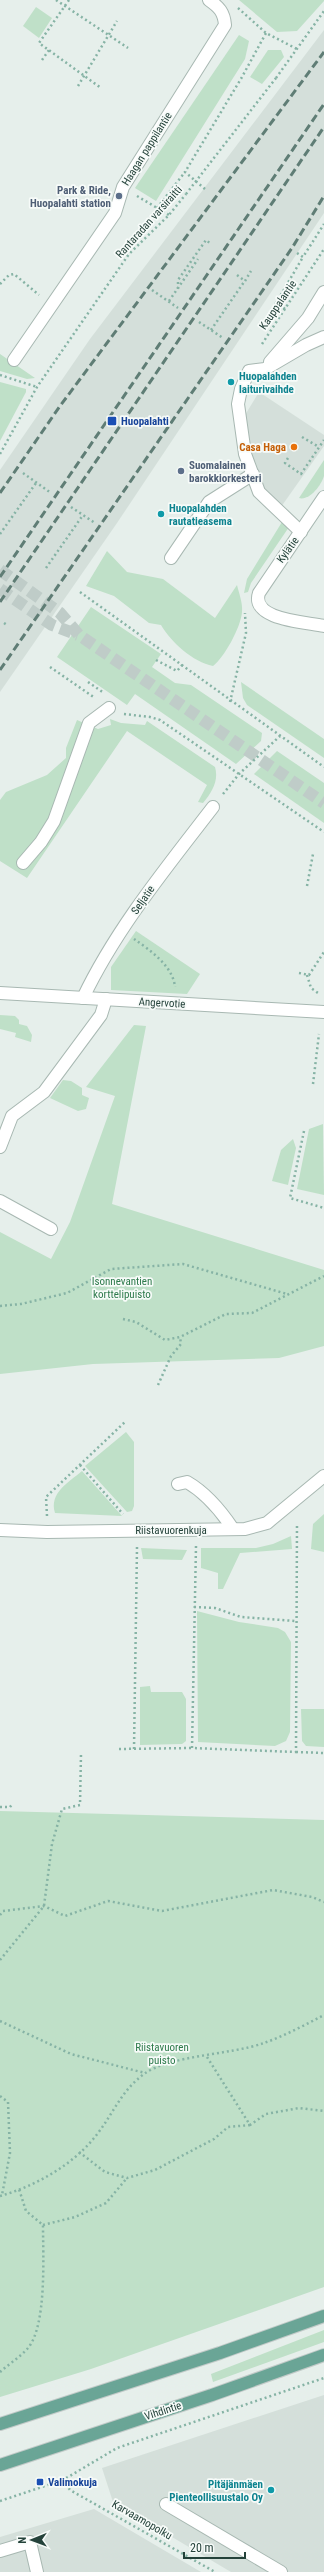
<svg xmlns="http://www.w3.org/2000/svg" width="324" height="2572" viewBox="0 0 324 2572" font-family="'Roboto Condensed',sans-serif">
	<rect width="100%" height="100%" fill="#e6efeb"/>
	<g fill="#d4dfda">
		<polygon points="324,30 324,213 117,523 0,692 0,470 90,339"/>
		<polygon points="259,392 324,435 324,446 281,507 261,491 242,420"/>
		<polygon points="324,2395 324,2572 231,2572 113,2502 102,2468"/>
		<polygon points="94,2509 201,2572 0,2572 0,2537"/>
	</g>
	<g fill="#bfe0c8">
		<polygon points="239,0 324,0 324,1 297,31 277,32"/>
		<polygon points="36,7 52,18 39,38 23,26"/>
		<polygon points="239,35 249,41 245,59 156,201 135,188"/>
		<polygon points="268,50 281,50 284,57 262,84 250,77"/>
		<polygon points="0,354 35,378 27,379 0,371"/>
		<polygon points="0,382 26,389 26,392 0,441"/>
		<path d="M324,460C324,465 324,472 324,476C321,486 309,501 299,498Z"/>
		<polygon points="282,522 289,527 251,583 248,592 244,593 247,579"/>
		<path d="M107,551L127,572L163,579L215,618L237,585C239,593 243,604 242,612C241,627 224,658 213,666C193,662 171,642 161,625L149,623L114,596L86,586Z"/>
		<polygon points="91,607 161,654 152,667 175,683 191,685 262,733 261,741 236,764 135,694 127,705 57,657"/>
		<polygon points="241,682 324,739 324,758 247,705 243,698"/>
		<path d="M110,719L121,723L145,725L147,721L215,767C219,781 212,792 203,803L198,802L207,785L127,731L27,878L0,861V800L6,792L47,775L66,758V748L77,720L98,729L111,725Z"/>
		<polygon points="277,751 324,783 324,823 254,774"/>
		<polygon points="136,931 200,974 187,994 111,990 111,967"/>
		<polygon points="0,1015 15,1016 19,1020 19,1024 27,1026 32,1035 31,1042 15,1037 16,1033 0,1029"/>
		<polygon points="134,1025 146,1026 112,1204 324,1270 324,1346 279,1358 93,1364 0,1374 0,1232 51,1259 70,1222 115,1096 86,1087"/>
		<polygon points="63,1080 71,1081 82,1088 82,1095 89,1098 86,1109 78,1111 50,1098"/>
		<polygon points="323,1124 324,1195 297,1189 309,1129"/>
		<polygon points="293,1139 296,1148 288,1185 272,1181 281,1150"/>
		<polygon points="126,1432 134,1442 134,1506 132,1511 127,1512 85,1466"/>
		<path d="M82,1471L122,1516L55,1513C49,1493 68,1483 82,1471Z"/>
		<polygon points="324,1514 324,1552 311,1549 313,1524"/>
		<polygon points="291,1536 292,1549 240,1553 223,1589 218,1589 218,1573 201,1568 201,1548 256,1548 273,1544"/>
		<polygon points="141,1548 187,1550 182,1560 143,1559"/>
		<polygon points="197,1611 239,1622 278,1628 285,1632 291,1642 290,1732 286,1741 275,1746 198,1742"/>
		<polygon points="150,1686 151,1692 182,1692 186,1699 186,1741 182,1744 140,1745 140,1687"/>
		<polygon points="301,1709 324,1709 324,1747 306,1746 302,1741"/>
		<polygon points="0,1811 324,1820 324,2287 91,2369 0,2397"/>
		<polygon points="324,2330 324,2342 213,2382 211,2374"/>
	</g>
	<g fill="none" stroke-linecap="round" stroke-linejoin="round">
		<g stroke="#bfccc8" stroke-width="12" stroke-dasharray="12 6" stroke-linecap="butt">
			<polyline points="0,570 60,613 79,635 324,803"/>
			<polyline points="0,589 52,625 78,635"/>
		</g>
		<defs>
			<g id="minor">
				<path d="M14,360L115,213L123,187L225,25C224,12 219,7 209,0"/>
				<polyline points="270,362 308,318 324,292"/>
				<path d="M324,497L259,593C250,620 306,622 324,626"/>
				<polyline points="301,532 259,492 245,454 238,404 241,389 249,371 265,369 306,345 324,337"/>
				<polyline points="171,558 209,502 253,474"/>
				<polyline points="23,863 41,842 54,821 89,723 109,708"/>
				<polyline points="0,993 324,1012"/>
				<path d="M83,998C116,929 166,868 213,807"/>
				<polyline points="0,1147 12,1116 44,1092 101,1015 106,999"/>
				<polyline points="0,1201 51,1229"/>
				<path d="M178,1484L187,1482C206,1493 221,1511 233,1529"/>
				<polyline points="0,1530 47,1532 245,1529 267,1523 324,1476"/>
				<polyline points="166,2504 281,2572"/>
				<polyline points="0,2551 30,2542 37,2572"/>
			</g>
			<g id="major">
				<polyline points="0,2424 220,2353 324,2316"/>
				<polyline points="0,2465 212,2395 324,2355"/>
			</g>
		</defs>
		<use href="#minor" stroke="#a8b8b2" stroke-width="14"/>
		<use href="#major" stroke="#c2cac8" stroke-width="14"/>
		<g stroke="#86b3a5" stroke-width="2.5" stroke-dasharray="2 3" stroke-linecap="butt">
			<polyline points="56,0 128,48"/>
			<polyline points="69,0 39,43 101,88"/>
			<polyline points="238,8 266,33 297,49"/>
			<polyline points="42,60 49,50"/>
			<polyline points="276,78 324,11"/>
			<polyline points="78,86 117,21"/>
			<polyline points="205,189 185,172 242,77 266,33"/>
			<polyline points="137,196 169,215"/>
			<polyline points="157,208 185,172"/>
			<polyline points="297,253 303,257 324,224"/>
			<polyline points="237,275 245,281 251,271"/>
			<polyline points="0,284 9,275 14,274 39,295"/>
			<polyline points="178,289 178,280 206,240 211,244"/>
			<polyline points="152,290 178,308"/>
			<polyline points="169,301 198,259"/>
			<polyline points="285,309 276,303 303,257"/>
			<polyline points="199,322 223,338"/>
			<polyline points="211,330 244,282"/>
			<polyline points="262,344 324,249"/>
			<polyline points="0,375 37,387"/>
			<polyline points="302,437 319,447"/>
			<polyline points="0,454 37,387 129,254 169,215 186,194"/>
			<polyline points="288,458 285,463 301,474 324,440"/>
			<polyline points="23,473 51,493"/>
			<polyline points="71,507 95,523"/>
			<polyline points="0,534 36,483"/>
			<polyline points="46,568 83,515"/>
			<polyline points="80,592 324,767"/>
			<polyline points="4,623 7,625"/>
			<polyline points="156,660 177,671 183,664"/>
			<polyline points="50,667 95,698"/>
			<polyline points="88,682 104,693"/>
			<polyline points="230,702 246,633 245,613"/>
			<polyline points="124,714 150,717 160,720 324,832"/>
			<polyline points="223,794 239,774 280,736"/>
			<polyline points="307,886 313,854"/>
			<path d="M134,939C150,950 173,966 175,987"/>
			<polyline points="299,973 309,975 324,952"/>
			<polyline points="307,975 311,988 318,993"/>
			<polyline points="313,1084 319,1034"/>
			<polyline points="304,1131 290,1198 324,1208"/>
			<polyline points="0,1306 21,1304 67,1293 111,1269 183,1264 287,1294"/>
			<polyline points="123,1319 136,1322 165,1340 180,1337 226,1314 252,1313 324,1276"/>
			<polyline points="158,1385 171,1356 181,1344 180,1337"/>
			<polyline points="80,1465 123,1514"/>
			<polyline points="47,1516 46,1497 126,1421"/>
			<polyline points="196,1546 192,1748 296,1752 297,1523"/>
			<polyline points="194,1607 215,1608 241,1617 295,1621"/>
			<polyline points="119,1749 192,1748"/>
			<polyline points="134,1749 137,1547"/>
			<polyline points="296,1752 324,1753"/>
			<polyline points="0,1807 10,1807 13,1803"/>
			<polyline points="0,1915 3,1911 44,1906 65,1916 108,1901 162,1911 273,1890 312,1897 324,1902"/>
			<polyline points="0,1960 44,1906 52,1844 62,1809 80,1805 81,1754"/>
			<polyline points="0,2021 71,2054 145,2073"/>
			<polyline points="207,2057 250,2125 266,2114 299,2108 324,2111"/>
			<polyline points="0,2096 8,2102 10,2153 2,2195"/>
			<polyline points="79,2152 105,2172 127,2178 155,2170 214,2139 228,2127 250,2125"/>
			<path d="M0,2196C36,2186 75,2164 98,2133C114,2112 122,2090 144,2074C170,2055 230,2055 264,2043C284,2036 305,2025 324,2015"/>
			<polyline points="43,2225 75,2217 106,2203 127,2178"/>
			<path d="M0,2372C9,2364 20,2357 28,2348C47,2325 43,2255 43,2225L26,2211L19,2189"/>
			<polyline points="63,2480 70,2490 215,2572"/>
			<polyline points="0,2501 63,2480 117,2448 324,2378"/>
		</g>
		<use href="#minor" stroke="#fff" stroke-width="12"/>
		<use href="#major" stroke="#6aa596" stroke-width="12"/>
		<g stroke="#5f7d75" stroke-width="3" stroke-dasharray="8 4" stroke-linecap="butt">
			<polyline points="0,493 60,406 324,52"/>
			<polyline points="0,577 324,104"/>
			<polyline points="0,602 324,127"/>
			<polyline points="0,670 292,248 324,196"/>
		</g>
		<polyline stroke="#86b3a5" stroke-width="2.5" stroke-dasharray="2 3" stroke-linecap="butt" points="186,194 276,78"/>
	</g>
	<g fill="#5c6f8a" stroke="#f7fbf9" stroke-width="1.5">
		<circle cx="119" cy="196" r="4"/>
		<circle cx="181" cy="471" r="4"/>
	</g>
	<g fill="#0f9aa8" stroke="#f7fbf9" stroke-width="1.5">
		<circle cx="231" cy="382" r="4"/>
		<circle cx="161" cy="514" r="4"/>
		<circle cx="271" cy="2490" r="4"/>
	</g>
	<g fill="#1a4fb4" stroke="#f7fbf9" stroke-width="1.5">
		<rect x="107" y="416" width="10" height="10" rx="2"/>
		<rect x="36" y="2478" width="8" height="8" rx="2"/>
	</g>
	<circle fill="#e8710a" stroke="#f7fbf9" stroke-width="1.5" cx="294" cy="447" r="4"/>
	<g text-anchor="middle" dominant-baseline="central" stroke-width="3.5" stroke-linejoin="round" paint-order="stroke">
		<g font-size="11" fill="#24423a" stroke="#f7fbf9">
			<text transform="translate(147 149) rotate(-58)">Haagan pappilantie</text>
			<text transform="translate(149 222) rotate(-48)">Rantaradan varsiraitti</text>
			<text transform="translate(278 305) rotate(-56)">Kauppalantie</text>
			<text transform="translate(288 550) rotate(-54)">Kylätie</text>
			<text transform="translate(143 900) rotate(-55)">Seljatie</text>
			<text transform="translate(162 1003) rotate(3)">Angervotie</text>
			<text x="171" y="1530">Riistavuorenkuja</text>
			<text transform="translate(163 2411) rotate(-18)">Vihdintie</text>
			<text transform="translate(142 2520) rotate(30)">Karvaamopolku</text>
		</g>
		<g font-size="11" font-weight="bold" fill="#4e5e75" stroke="#f7fbf9" text-anchor="end">
			<text x="111" y="190">Park &amp; Ride,<tspan x="111" dy="13">Huopalahti station</tspan></text>
			<text x="189" y="465" text-anchor="start">Suomalainen<tspan x="189" dy="13">barokkiorkesteri</tspan></text>
		</g>
		<g font-size="11" font-weight="bold" fill="#0d838f" stroke="#f7fbf9" text-anchor="start">
			<text x="239" y="376">Huopalahden<tspan x="239" dy="13">laiturivaihde</tspan></text>
			<text x="169" y="508">Huopalahden<tspan x="169" dy="13">rautatieasema</tspan></text>
			<text x="263" y="2484" text-anchor="end">Pitäjänmäen<tspan x="263" dy="13">Pienteollisuustalo Oy</tspan></text>
		</g>
		<g font-size="11" font-weight="bold" fill="#164399" stroke="#f7fbf9" text-anchor="start">
			<text x="121" y="421">Huopalahti</text>
			<text x="48" y="2482">Valimokuja</text>
		</g>
		<g font-size="11" font-weight="bold" fill="#c56008" stroke="#f7fbf9" text-anchor="end">
			<text x="286" y="447">Casa Haga</text>
		</g>
		<g font-size="11" fill="#2d7a4b" stroke="#f7fbf9">
			<text x="122" y="1281">Isonnevantien<tspan x="122" dy="13">korttelipuisto</tspan></text>
			<text x="162" y="2047">Riistavuoren<tspan x="162" dy="13">puisto</tspan></text>
		</g>
	</g>
	<g transform="translate(32 2540) rotate(269)" stroke="#f7fbf9" stroke-width="3" paint-order="stroke">
	<path d="M0-3L7 15L0 10L-7 15Z" fill="#24423a"/>
	<text y="-6" font-size="11" font-weight="bold" text-anchor="middle" fill="#24423a">N</text>
	</g>
	<path d="M184 2552v6h61v-6" fill="none" stroke="#24423a" stroke-width="2"/>
	<text x="190" y="2552" font-size="12" fill="#24423a" stroke="#f7fbf9" stroke-width="3" paint-order="stroke">20 m</text>
</svg>
